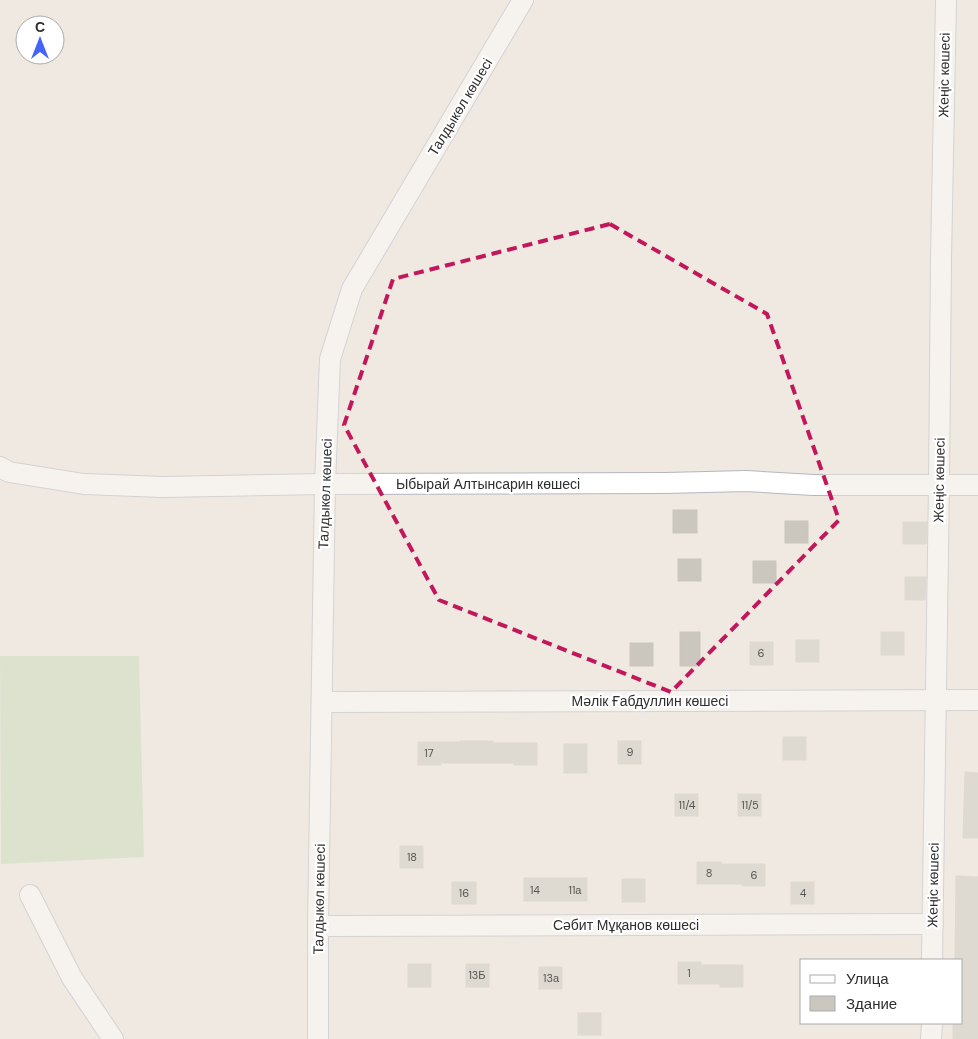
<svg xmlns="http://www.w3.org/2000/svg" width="978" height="1039" viewBox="0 0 978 1039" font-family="'DM Sans',sans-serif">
	<rect width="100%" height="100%" fill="#efe9e1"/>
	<polygon fill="#c8d9b8" points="0,656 139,656 144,857 1,864"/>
	<g fill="#cbc7bf" stroke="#cbc5ba">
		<rect x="673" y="510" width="24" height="23"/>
		<rect x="785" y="521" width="23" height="22"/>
		<polygon points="903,522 927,522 926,544 903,544"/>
		<rect x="678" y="559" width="23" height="22"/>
		<rect x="753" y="561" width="23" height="22"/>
		<polygon points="905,577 926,577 925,600 905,600"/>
		<rect x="680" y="632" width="20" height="34"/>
		<rect x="881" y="632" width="23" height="23"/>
		<rect x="796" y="640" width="23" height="22"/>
		<rect x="750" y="642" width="23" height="23"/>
		<rect x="630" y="643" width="23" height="23"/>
		<rect x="783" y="737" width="23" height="23"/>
		<polygon points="460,741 493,741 493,743 537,743 537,765 514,765 514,763 441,763 441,765 418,765 418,742 460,742"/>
		<rect x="618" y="741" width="23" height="23"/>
		<rect x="564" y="744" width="23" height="29"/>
		<polygon points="965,772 978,773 978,838 963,838"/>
		<rect x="675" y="794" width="23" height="22"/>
		<rect x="738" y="794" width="23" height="22"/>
		<rect x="400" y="846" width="23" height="22"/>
		<polygon points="697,862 721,862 721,864 765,864 765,886 742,886 742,884 697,884"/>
		<polygon points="956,876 978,877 978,1039 953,1039 953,1023 962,1023 962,960 955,960"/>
		<rect x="524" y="878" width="63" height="23"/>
		<rect x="622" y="879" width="23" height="23"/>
		<rect x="452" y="882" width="24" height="22"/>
		<rect x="791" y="882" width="23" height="22"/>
		<polygon points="678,962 701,962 701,965 743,965 743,987 720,987 720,984 678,984"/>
		<rect x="408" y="964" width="23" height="23"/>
		<rect x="466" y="964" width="23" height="23"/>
		<rect x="539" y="967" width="23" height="22"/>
		<rect x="578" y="1013" width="23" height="22"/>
	</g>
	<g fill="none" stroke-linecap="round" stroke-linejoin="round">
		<defs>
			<g id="minor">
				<polyline points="0,467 9,472 84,484 163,487 325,484 666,483 746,481 813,485 978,485"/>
				<polyline points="322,702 978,700"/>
				<polyline points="30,895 72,978 113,1039"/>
				<polyline points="318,926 933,924"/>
				<polyline points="932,960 939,485 941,259 946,0"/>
				<polyline points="318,1039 318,926 325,484 330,359 352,289 523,0"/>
				<polyline points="931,1039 932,1023"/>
			</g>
		</defs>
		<use href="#minor" stroke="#b4b7c1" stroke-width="22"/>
		<use href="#minor" stroke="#fff" stroke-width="20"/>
	</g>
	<path d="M0 0H978V1039H0ZM610,224L767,314L839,520L671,692L439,600L344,425L393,279Z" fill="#efe9e1" fill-opacity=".55" fill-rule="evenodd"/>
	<path fill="none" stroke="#c2185b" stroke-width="4" stroke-dasharray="10 6" stroke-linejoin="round" d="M610,224L767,314L839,520L671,692L439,600L344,425L393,279Z"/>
	<g text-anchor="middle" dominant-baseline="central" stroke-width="4.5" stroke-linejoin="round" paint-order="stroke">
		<g font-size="11" fill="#555452">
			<text x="761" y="653">6</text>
			<text x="630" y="752">9</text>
			<text x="429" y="753">17</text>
			<text x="687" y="805">11/4</text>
			<text x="750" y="805">11/5</text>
			<text x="412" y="857">18</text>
			<text x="709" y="873">8</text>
			<text x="754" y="875">6</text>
			<text x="535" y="890">14</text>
			<text x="575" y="890">11а</text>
			<text x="464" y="893">16</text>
			<text x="803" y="893">4</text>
			<text x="689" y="973">1</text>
			<text x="477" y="975">13Б</text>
			<text x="551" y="978">13а</text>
		</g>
		<g font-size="14" fill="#2e2e2e" stroke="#fff">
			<text transform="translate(944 75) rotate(-89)">Жеңіс көшесі</text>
			<text transform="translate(460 107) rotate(-59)">Талдыкөл көшесі</text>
			<text transform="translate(939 480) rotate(-89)">Жеңіс көшесі</text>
			<text x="488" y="484">Ыбырай Алтынсарин көшесі</text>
			<text transform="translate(325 494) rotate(-88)">Талдыкөл көшесі</text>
			<text x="650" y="701">Мәлік Ғабдуллин көшесі</text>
			<text transform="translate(933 885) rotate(-89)">Жеңіс көшесі</text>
			<text transform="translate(319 899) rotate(-89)">Талдыкөл көшесі</text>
			<text x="626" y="925">Сәбит Мұқанов көшесі</text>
		</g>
	</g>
	<rect x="800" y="959" width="162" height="65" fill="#ffffff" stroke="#ababab"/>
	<rect x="810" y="975" width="25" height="8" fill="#ffffff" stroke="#ababab"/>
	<text x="846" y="984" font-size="15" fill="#2e2e2e">Улица</text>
	<rect x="810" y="996" width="25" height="15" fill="#cbc7bf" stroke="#ababab"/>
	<text x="846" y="1009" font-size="15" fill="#2e2e2e">Здание</text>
	<g transform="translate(40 40)"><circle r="24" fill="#ffffff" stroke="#ababab"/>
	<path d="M0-4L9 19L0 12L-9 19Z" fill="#4264fb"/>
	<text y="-8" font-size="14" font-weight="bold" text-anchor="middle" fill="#2e2e2e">С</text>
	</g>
</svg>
